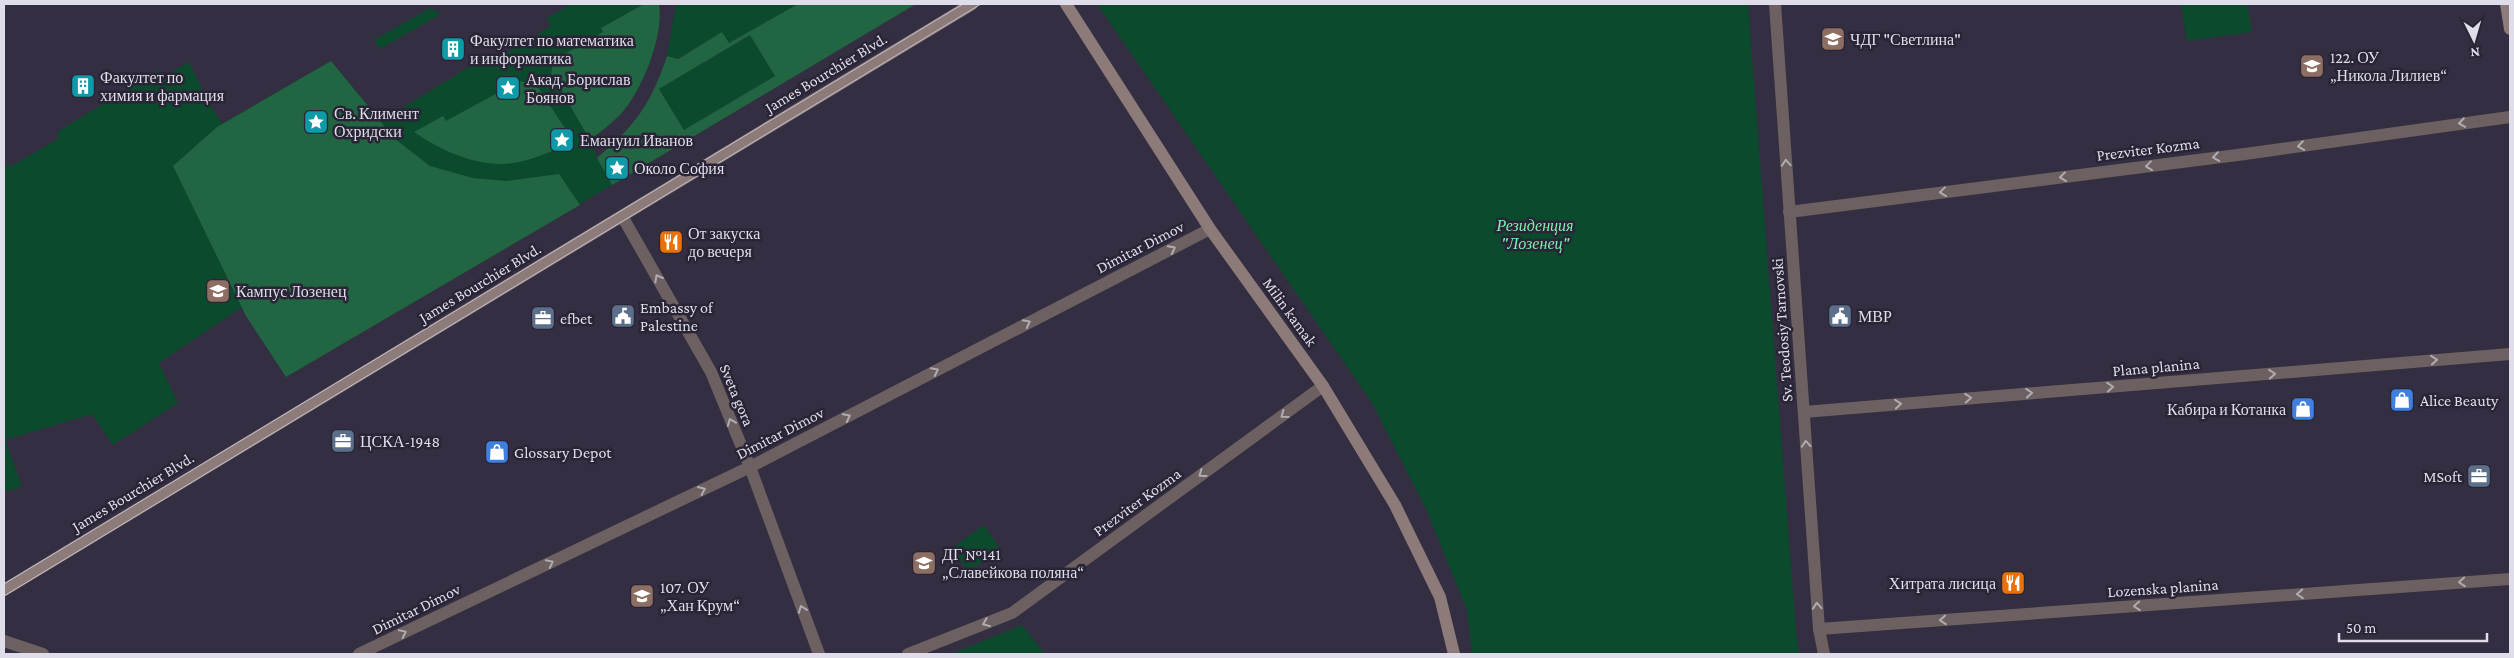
<svg xmlns="http://www.w3.org/2000/svg" width="2514" height="658" viewBox="0 0 2514 658" font-family="'Crimson Pro',serif">
	<rect width="100%" height="100%" fill="#332e41"/>
	<g fill="#0b4a2c">
		<path d="M571,4H659C664,37 642,91 620,115C611,124 600,132 590,140L597,158L612,185L286,377L242,307L159,363L178,403L113,445L92,414L5,440L22,487L4,492V165L7,163L10,167L59,138L57,132L159,70L164,77L189,62L205,96L222,124L331,61L381,121L487,56L491,62L551,26L547,18Z"/>
		<polygon points="676,4 798,4 729,44 722,33 677,59 667,56"/>
		<polygon points="1097,4 1748,4 1796,632 1799,654 1472,654 1467,610 1425,507 1372,403"/>
		<polygon points="2247,4 2252,32 2187,41 2181,5"/>
		<polygon points="430,8 441,14 380,49 374,40"/>
		<polygon points="751,35 775,76 684,130 659,89"/>
		<polygon points="984,525 1000,549 968,572 952,548"/>
		<polygon points="1022,625 1045,654 951,654"/>
	</g>
	<g fill="#226542" fill-rule="evenodd">
		<path d="M644,4H659C664,37 642,91 620,115C611,124 600,132 590,140L551,73L554,60L603,32L601,28Z"/>
		<path d="M798,4H916L612,185L597,158C635,126 651,104 667,56L678,59L722,32L729,43ZM750,35L775,76L684,130L659,89Z"/>
		<polygon points="331,61 395,139 430,166 473,178 507,181 559,174 580,205 286,377 246,316 173,166 217,127"/>
		<path d="M519,81L536,84L574,142C556,149 538,158 519,162C483,170 443,152 414,132L443,116L446,121Z"/>
	</g>
	<g fill="none" stroke-linecap="round" stroke-linejoin="round">
		<g stroke="#6c6160" stroke-width="12">
			<polyline points="1775,4 1819,629 1824,654"/>
			<polyline points="1789,212 2245,154 2510,117"/>
			<polyline points="622,216 711,372 750,467 819,654"/>
			<polyline points="1804,412 2510,354"/>
			<polyline points="1819,629 2510,579"/>
			<polyline points="4,641 43,654"/>
			<polyline points="359,654 750,467 1210,229"/>
			<polyline points="908,654 1012,613 1323,386"/>
		</g>
		<g stroke="#8d7b79" stroke-width="12">
			<polyline points="1066,4 1210,229 1323,386 1395,505 1440,597 1454,654"/>
			<polyline points="2506,4 2510,29"/>
			<polyline points="4,590 972,4"/>
		</g>
		<g stroke="#c1becb" stroke-width="1">
			<polyline points="4,584 963,4"/>
			<polyline points="4,596 981,4"/>
		</g>
	</g>
	<defs><path id="oneway-chevron" d="M-2-3.5L2.5 0L-2 3.5" fill="none" stroke-width="1.6" stroke-linecap="round" stroke-linejoin="round" transform="scale(1.25)"/></defs>
	<g stroke="#b1abb2">
		<use href="#oneway-chevron" transform="translate(2462 123) rotate(172)"/>
		<use href="#oneway-chevron" transform="translate(2301 146) rotate(172)"/>
		<use href="#oneway-chevron" transform="translate(2216 157) rotate(172)"/>
		<use href="#oneway-chevron" transform="translate(1786 163) rotate(-94)"/>
		<use href="#oneway-chevron" transform="translate(2149 166) rotate(173)"/>
		<use href="#oneway-chevron" transform="translate(2063 177) rotate(173)"/>
		<use href="#oneway-chevron" transform="translate(1943 192) rotate(173)"/>
		<use href="#oneway-chevron" transform="translate(1172 249) rotate(-27)"/>
		<use href="#oneway-chevron" transform="translate(658 278) rotate(-119)"/>
		<use href="#oneway-chevron" transform="translate(1027 323) rotate(-27)"/>
		<use href="#oneway-chevron" transform="translate(2434 360) rotate(-5)"/>
		<use href="#oneway-chevron" transform="translate(935 371) rotate(-27)"/>
		<use href="#oneway-chevron" transform="translate(2272 374) rotate(-5)"/>
		<use href="#oneway-chevron" transform="translate(2110 387) rotate(-5)"/>
		<use href="#oneway-chevron" transform="translate(2029 393) rotate(-5)"/>
		<use href="#oneway-chevron" transform="translate(1968 398) rotate(-4)"/>
		<use href="#oneway-chevron" transform="translate(1898 404) rotate(-5)"/>
		<use href="#oneway-chevron" transform="translate(1284 415) rotate(144)"/>
		<use href="#oneway-chevron" transform="translate(847 417) rotate(-27)"/>
		<use href="#oneway-chevron" transform="translate(731 422) rotate(-112)"/>
		<use href="#oneway-chevron" transform="translate(1806 444) rotate(-94)"/>
		<use href="#oneway-chevron" transform="translate(1202 474) rotate(144)"/>
		<use href="#oneway-chevron" transform="translate(702 490) rotate(-25)"/>
		<use href="#oneway-chevron" transform="translate(550 563) rotate(-26)"/>
		<use href="#oneway-chevron" transform="translate(2462 582) rotate(176)"/>
		<use href="#oneway-chevron" transform="translate(2300 594) rotate(176)"/>
		<use href="#oneway-chevron" transform="translate(1817 606) rotate(-94)"/>
		<use href="#oneway-chevron" transform="translate(2137 606) rotate(176)"/>
		<use href="#oneway-chevron" transform="translate(802 609) rotate(-110)"/>
		<use href="#oneway-chevron" transform="translate(1943 620) rotate(176)"/>
		<use href="#oneway-chevron" transform="translate(986 623) rotate(158)"/>
		<use href="#oneway-chevron" transform="translate(403 633) rotate(-26)"/>
	</g>
	<defs>
		<symbol id="school-square" viewBox="-11 -11 22 22"><rect x="-9" y="-9" width="18" height="18" rx="4" fill="#8d6e63" stroke="#292436"/><path d="M0-5L7-2L0 1L-7-2ZM-4 1L0 2.5L4 1V4Q0 6-4 4Z" fill="#fff"/></symbol>
		<symbol id="building-square" viewBox="-11 -11 22 22"><rect x="-9" y="-9" width="18" height="18" rx="4" fill="#0f9aa8" stroke="#292436"/><path d="M-4-6H4V6H1V3H-1V6H-4ZM-2.5-4.3h1.7v1.8h-1.7ZM.8-4.3h1.7v1.8H.8ZM-2.5-1h1.7V.8h-1.7ZM.8-1h1.7V.8H.8Z" fill="#fff"/></symbol>
		<symbol id="sight-square" viewBox="-11 -11 22 22"><rect x="-9" y="-9" width="18" height="18" rx="4" fill="#0f9aa8" stroke="#292436"/><path d="M0-6L1.8-2.2L6-1.7L2.9 1.2L3.7 5.4L0 3.3L-3.7 5.4L-2.9 1.2L-6-1.7L-1.8-2.2Z" fill="#fff"/></symbol>
		<symbol id="restaurant-square" viewBox="-11 -11 22 22"><rect x="-9" y="-9" width="18" height="18" rx="4" fill="#e8710a" stroke="#292436"/><path d="M-5-6h1v4h1v-4h1v4h1v-4h1v5L-1.5 .5V6h-2V.5L-5-1ZM5-6V6H3V1.5H1.5Q1.5-4 5-6Z" fill="#fff"/></symbol>
		<symbol id="university-square" viewBox="-11 -11 22 22"><rect x="-9" y="-9" width="18" height="18" rx="4" fill="#8d6e63" stroke="#292436"/><path d="M0-5L7-2L0 1L-7-2ZM-4 1L0 2.5L4 1V4Q0 6-4 4Z" fill="#fff"/></symbol>
		<symbol id="civic-square" viewBox="-11 -11 22 22"><rect x="-9" y="-9" width="18" height="18" rx="4" fill="#5c6f8a" stroke="#292436"/><path d="M-.6-6.5H3V-4.5H.6V-3L4-1V1h2V6H-6V1h2V-1L-.6-3ZM-1.2 2.5V6h2.4V2.5Z" fill="#fff"/></symbol>
		<symbol id="office-square" viewBox="-11 -11 22 22"><rect x="-9" y="-9" width="18" height="18" rx="4" fill="#5c6f8a" stroke="#292436"/><path d="M-6-3h4V-5.5h4V-3h4V5H-6ZM-1-4.5V-3h2v-1.5ZM-6 0V1H6V0Z" fill="#fff"/></symbol>
		<symbol id="shop-square" viewBox="-11 -11 22 22"><rect x="-9" y="-9" width="18" height="18" rx="4" fill="#3f7fe0" stroke="#292436"/><path d="M-5-2.5h2.3a2.7 3.5 0 0 1 5.4 0H5L5.5 6h-11ZM-1.5-2.5h3a1.5 2.3 0 0 0-3 0Z" fill="#fff"/></symbol>
	</defs>
	<g fill-rule="evenodd">
		<use href="#school-square" x="1819" y="25" width="28" height="28"/>
		<use href="#building-square" x="439" y="35" width="28" height="28"/>
		<use href="#school-square" x="2298" y="52" width="28" height="28"/>
		<use href="#building-square" x="69" y="72" width="28" height="28"/>
		<use href="#sight-square" x="494" y="74" width="28" height="28"/>
		<use href="#sight-square" x="302" y="108" width="28" height="28"/>
		<use href="#sight-square" x="548" y="126" width="28" height="28"/>
		<use href="#sight-square" x="603" y="154" width="28" height="28"/>
		<use href="#restaurant-square" x="657" y="228" width="28" height="28"/>
		<use href="#university-square" x="204" y="277" width="28" height="28"/>
		<use href="#civic-square" x="609" y="302" width="28" height="28"/>
		<use href="#civic-square" x="1826" y="302" width="28" height="28"/>
		<use href="#office-square" x="529" y="304" width="28" height="28"/>
		<use href="#shop-square" x="2388" y="386" width="28" height="28"/>
		<use href="#shop-square" x="2289" y="395" width="28" height="28"/>
		<use href="#office-square" x="329" y="427" width="28" height="28"/>
		<use href="#shop-square" x="483" y="438" width="28" height="28"/>
		<use href="#office-square" x="2465" y="462" width="28" height="28"/>
		<use href="#school-square" x="910" y="549" width="28" height="28"/>
		<use href="#restaurant-square" x="1999" y="569" width="28" height="28"/>
		<use href="#school-square" x="628" y="582" width="28" height="28"/>
	</g>
	<g text-anchor="middle" dominant-baseline="central" stroke-width="5" stroke-linejoin="round" paint-order="stroke">
		<g font-size="16" fill="#dfdde9" stroke="#292436" text-anchor="start">
			<text x="1850" y="39">ЧДГ "Светлина"</text>
			<text x="470" y="40">Факултет по математика<tspan x="470" dy="18">и информатика</tspan></text>
			<text x="2330" y="57">122. ОУ<tspan x="2330" dy="18">„Никола Лилиев“</tspan></text>
			<text x="100" y="77">Факултет по<tspan x="100" dy="18">химия и фармация</tspan></text>
			<text x="526" y="79">Акад. Борислав<tspan x="526" dy="18">Боянов</tspan></text>
			<text x="334" y="113">Св. Климент<tspan x="334" dy="18">Охридски</tspan></text>
			<text x="580" y="140">Емануил Иванов</text>
			<text x="634" y="168">Около София</text>
			<text x="688" y="233">От закуска<tspan x="688" dy="18">до вечеря</tspan></text>
			<text x="236" y="291">Кампус Лозенец</text>
			<text x="640" y="307">Embassy of<tspan x="640" dy="18">Palestine</tspan></text>
			<text x="1858" y="316">МВР</text>
			<text x="560" y="318">efbet</text>
			<text x="2420" y="400">Alice Beauty</text>
			<text x="2286" y="409" text-anchor="end">Кабира и Котанка</text>
			<text x="360" y="441">ЦСКА-1948</text>
			<text x="514" y="452">Glossary Depot</text>
			<text x="2462" y="476" text-anchor="end">MSoft</text>
			<text x="942" y="554">ДГ №141<tspan x="942" dy="18">„Славейкова поляна“</tspan></text>
			<text x="1996" y="583" text-anchor="end">Хитрата лисица</text>
			<text x="660" y="587">107. ОУ<tspan x="660" dy="18">„Хан Крум“</tspan></text>
		</g>
		<g font-size="16" fill="#dfdde9" stroke="#292436">
			<text transform="translate(826 73) rotate(-31)">James Bourchier Blvd.</text>
			<text transform="translate(2148 149) rotate(-7)">Prezviter Kozma</text>
			<text transform="translate(1140 247) rotate(-27)">Dimitar Dimov</text>
			<text transform="translate(480 283) rotate(-31)">James Bourchier Blvd.</text>
			<text transform="translate(1290 312) rotate(54)">Milin kamak</text>
			<text transform="translate(1782 330) rotate(-94)">Sv. Teodosiy Tarnovski</text>
			<text transform="translate(2156 367) rotate(-5)">Plana planina</text>
			<text transform="translate(737 395) rotate(67)">Sveta gora</text>
			<text transform="translate(780 433) rotate(-27)">Dimitar Dimov</text>
			<text transform="translate(133 492) rotate(-31)">James Bourchier Blvd.</text>
			<text transform="translate(1137 502) rotate(-36)">Prezviter Kozma</text>
			<text transform="translate(2163 588) rotate(-4)">Lozenska planina</text>
			<text transform="translate(416 609) rotate(-26)">Dimitar Dimov</text>
		</g>
		<g font-size="16" font-style="italic" fill="#7df1af" stroke="#292436">
			<text x="1535" y="225">Резиденция<tspan x="1535" dy="18">"Лозенец"</tspan></text>
		</g>
	</g>
	<rect width="2514" height="658" fill="none" stroke="#dfdde9" stroke-width="10"/>
	<g transform="translate(2474 40) rotate(175)" stroke="#292436" stroke-width="4" paint-order="stroke">
	<path d="M0-4L9 19L0 12L-9 19Z" fill="#dfdde9"/>
	<text y="-8" font-size="14" font-weight="bold" text-anchor="middle" fill="#dfdde9">N</text>
	</g>
	<path d="M2339 633v8h148v-8" fill="none" stroke="#dfdde9" stroke-width="2.5"/>
	<text x="2346" y="633" font-size="15" fill="#dfdde9" stroke="#292436" stroke-width="4" paint-order="stroke">50 m</text>
</svg>
